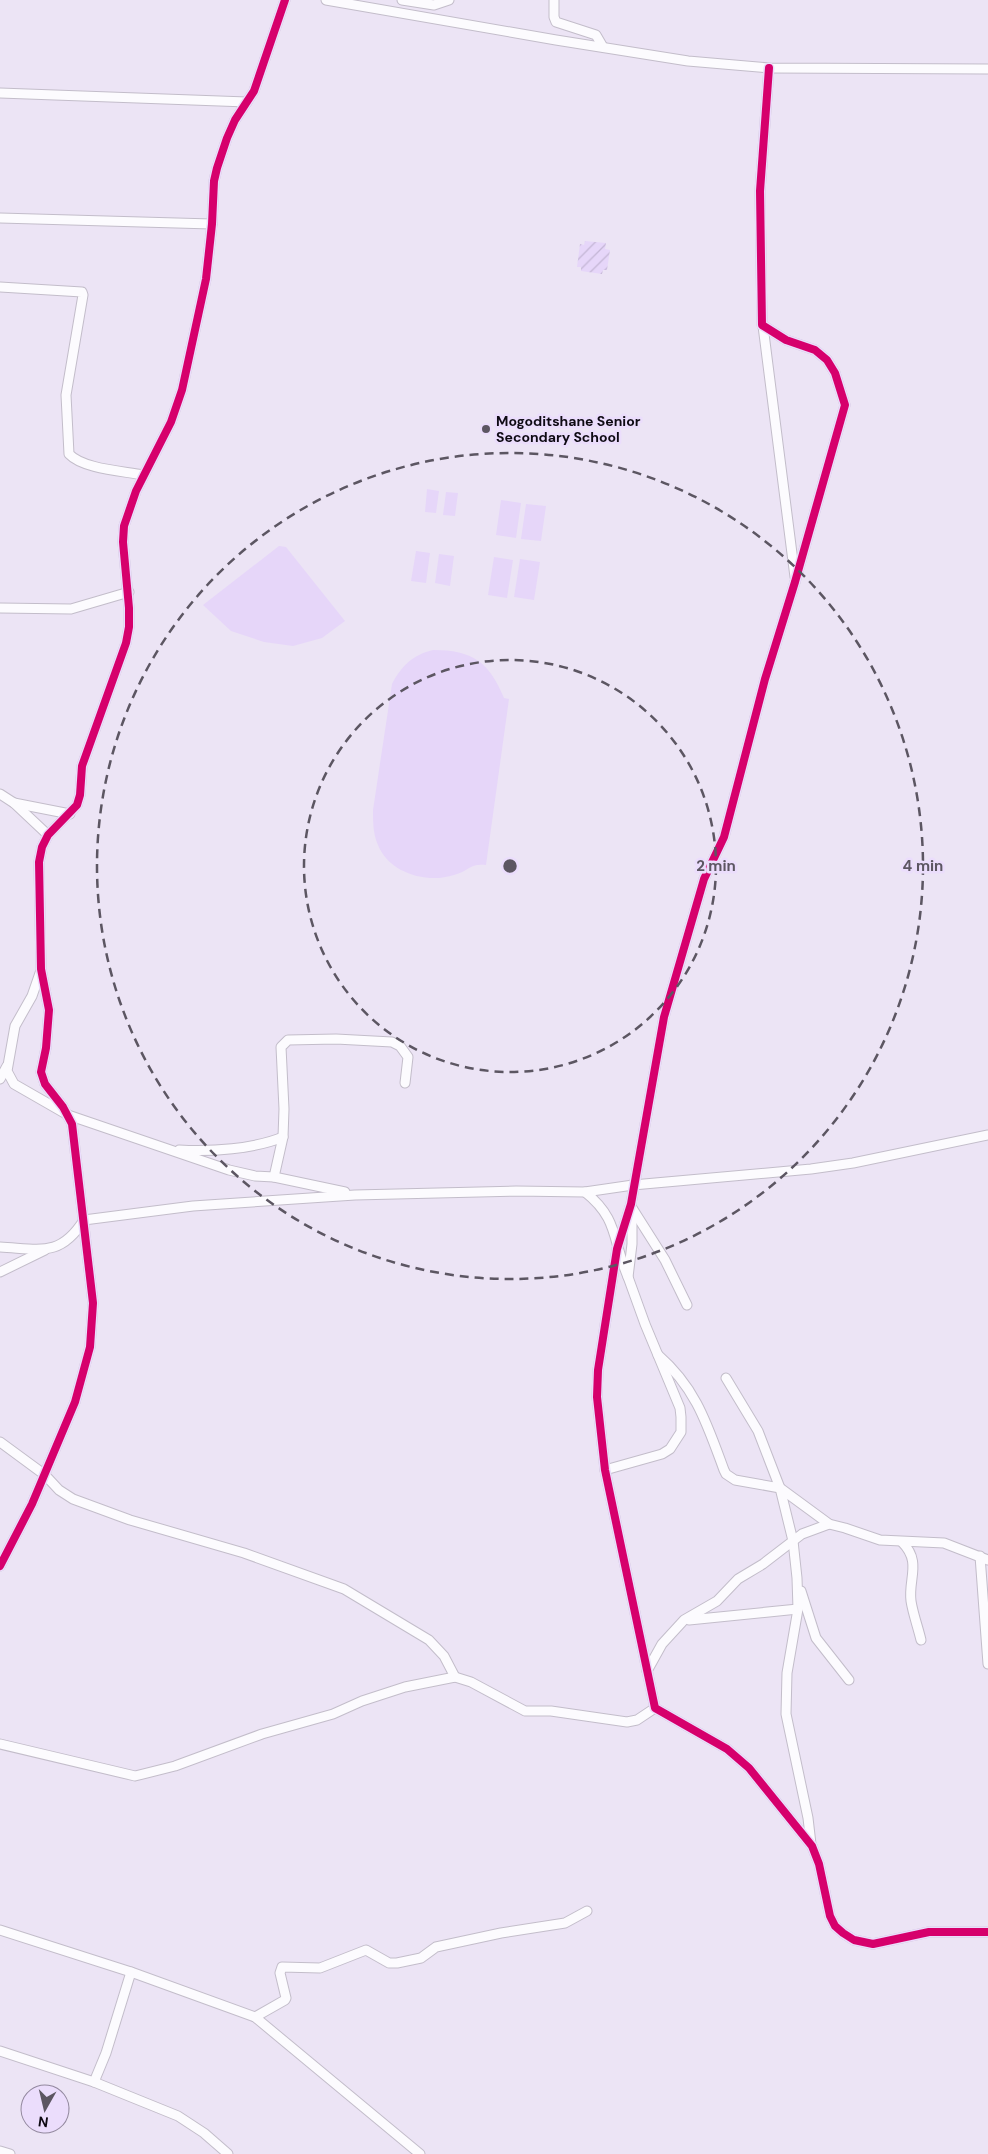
<svg xmlns="http://www.w3.org/2000/svg" width="988" height="2154" viewBox="0 0 988 2154" font-family="'DM Sans',sans-serif">
	<defs>
		<pattern id="garden-furrows" width="10" height="10" patternUnits="userSpaceOnUse" patternTransform="scale(1.25)"><rect width="10" height="10" fill="#e6d6f9"/><path d="M-1 1l2-2M0 10L10 0M9 11l2-2" fill="none" stroke="#c4b6d5"/></pattern>
	</defs>
	<rect width="100%" height="100%" fill="#ece4f5"/>
	<polygon fill="url(#garden-furrows)" points="585,241 606,243 605,249 610,250 607,270 603,270 602,274 581,271 581,267 577,267 580,244 584,245"/>
	<g fill="#e6d6f9">
		<polygon points="427,489 439,491 436,513 425,512"/>
		<polygon points="446,492 458,493 455,516 443,515"/>
		<polygon points="501,500 521,503 516,538 496,535"/>
		<polygon points="526,504 546,506 541,541 521,539"/>
		<polygon points="279,546 286,547 345,621 322,638 293,646 264,642 231,631 203,605"/>
		<polygon points="416,551 430,553 426,583 411,581"/>
		<polygon points="439,554 454,556 450,586 435,583"/>
		<polygon points="494,557 513,560 507,598 488,595"/>
		<polygon points="520,559 540,562 534,600 514,597"/>
		<path d="M433,650C473,650 489,662 504,698L509,699L486,865C470,863 469,871 454,875C427,884 389,873 378,845C373,834 373,822 373,810L392,684C402,665 413,655 433,650Z"/>
	</g>
	<g fill="none" stroke-linecap="round" stroke-linejoin="round">
		<defs>
			<g id="minor">
				<polyline points="326,0 556,40 688,61 769,68 988,69"/>
				<polyline points="402,0 434,5 449,0"/>
				<polyline points="554,0 554,17 556,22 596,35 603,47"/>
				<polyline points="769,68 760,191 762,325 786,340 815,350 827,360 835,373 845,405 795,582 765,679 724,837 704,879 664,1017 631,1204 617,1249 598,1370 597,1397 605,1470 655,1708 727,1749 749,1768 812,1846 819,1864 830,1916 835,1926 843,1933 854,1940 873,1944 929,1932 988,1932"/>
				<polyline points="0,93 247,102"/>
				<polyline points="0,218 212,224"/>
				<path d="M0,287L82,292L83,295L66,395L69,454C83,469 123,471 143,475"/>
				<polyline points="763,326 795,577"/>
				<polyline points="0,608 71,609 129,592"/>
				<polyline points="0,794 14,803 48,835"/>
				<polyline points="14,803 70,814"/>
				<polyline points="40,973 32,996 15,1026 7,1071 14,1084 68,1115 229,1170 255,1176 274,1177"/>
				<polyline points="0,1079 7,1066"/>
				<path d="M179,1150C211,1152 254,1149 283,1137"/>
				<polyline points="345,1192 274,1177 283,1137 284,1109 281,1047 288,1040 336,1039 392,1042 400,1046 408,1057 405,1083"/>
				<path d="M585,1192C619,1219 612,1240 628,1277"/>
				<polyline points="632,1208 665,1260 687,1305"/>
				<path d="M0,1247C39,1249 60,1258 84,1220L193,1206L355,1195L516,1191L585,1192L633,1185L811,1169L853,1163L988,1135"/>
				<polyline points="0,1272 45,1250"/>
				<path d="M658,1355C696,1388 707,1424 724,1470L726,1474L735,1480L780,1488L829,1524L845,1528L880,1540L944,1543L988,1560"/>
				<polyline points="726,1378 758,1431 780,1488 793,1541 797,1578 798,1609 787,1673 786,1714 808,1818 811,1844"/>
				<polyline points="0,1442 45,1475 59,1490 73,1499 130,1520 244,1553 344,1589 429,1640 444,1656 455,1677"/>
				<polyline points="605,1470 662,1454 670,1449 681,1432 681,1417 680,1408 645,1324 628,1277 632,1244 632,1208"/>
				<path d="M902,1542C922,1562 908,1579 911,1601C913,1614 918,1627 921,1640"/>
				<polyline points="980,1556 988,1664"/>
				<polyline points="0,1566 32,1504 75,1402 90,1347 93,1303 72,1124 63,1107 45,1084 41,1072 46,1048 49,1010 41,969 39,862 42,847 48,835 77,805 80,795 82,766 126,643 129,627 129,608 123,542 124,526 136,491 171,422 182,390 206,279 212,224 214,181 217,168 227,138 235,120 254,91 285,0"/>
				<polyline points="801,1591 816,1638 849,1680"/>
				<polyline points="689,1620 798,1609"/>
				<polyline points="647,1671 662,1644 684,1620 717,1601 738,1579 763,1564 802,1534 829,1524"/>
				<polyline points="0,1744 135,1776 175,1766 262,1734 333,1714 362,1701 405,1687 455,1677 471,1682 525,1711 551,1711 627,1722 637,1720 655,1708"/>
				<polyline points="0,1930 131,1972 255,2017 420,2154"/>
				<polyline points="131,1972 106,2053 94,2082 178,2116 204,2133 228,2154"/>
				<polyline points="255,2017 285,2000 286,1998 280,1973 282,1967 320,1968 366,1950 389,1963 397,1963 421,1958 436,1947 501,1933 565,1923 587,1911"/>
				<polyline points="0,2051 94,2082"/>
				<polyline points="0,2151 10,2154"/>
			</g>
		</defs>
		<use href="#minor" stroke="#c3bdca" stroke-width="11"/>
		<use href="#minor" stroke="#fcfbfe" stroke-width="9"/>
		<defs>
			<g id="cycleway">
				<polyline points="769,68 760,191 762,325 786,340 815,350 827,360 835,373 845,405 795,582 765,679 724,837 704,879 664,1017 631,1204 617,1249 598,1370 597,1397 605,1470 655,1708 727,1749 749,1768 812,1846 819,1864 830,1916 835,1926 843,1933 854,1940 873,1944 929,1932 988,1932"/>
				<polyline points="0,1566 32,1504 75,1402 90,1347 93,1303 72,1124 63,1107 45,1084 41,1072 46,1048 49,1010 41,969 39,862 42,847 48,835 77,805 80,795 82,766 126,643 129,627 129,608 123,542 124,526 136,491 171,422 182,390 206,279 212,224 214,181 217,168 227,138 235,120 254,91 285,0"/>
			</g>
		</defs>
		<use href="#cycleway" stroke="#ebddfc" stroke-width="11"/>
		<use href="#cycleway" stroke="#d6006c" stroke-width="8"/>
	</g>
	<g fill="none" stroke="#5c5662" stroke-width="2.5" stroke-dasharray="9 6">
		<circle cx="510" cy="866" r="206"/>
		<circle cx="510" cy="866" r="413"/>
	</g>
	<circle fill="#5c5662" stroke="#ebddfc" stroke-width="2" cx="486" cy="429" r="5"/>
	<g text-anchor="middle" dominant-baseline="central" stroke-width="5" stroke-linejoin="round" paint-order="stroke">
		<g font-size="14" font-weight="bold" fill="#0e0a13" stroke="#ebddfc" text-anchor="start">
			<text x="496" y="421">Mogoditshane Senior<tspan x="496" dy="16">Secondary School</tspan></text>
		</g>
	</g>
	<circle cx="510" cy="866" r="8" fill="#5c5662" stroke="#ebddfc" stroke-width="2.5"/>
	<g font-size="15" text-anchor="middle" font-weight="bold" fill="#5c5662" stroke="#ebddfc" stroke-width="5" stroke-linejoin="round" paint-order="stroke">
		<text x="716" y="871">2 min</text>
		<text x="923" y="871">4 min</text>
	</g>
	<g transform="translate(45 2109) rotate(188)"><circle r="24" fill="#ebddfc" stroke="#93899f"/>
	<path d="M0-4L9 19L0 12L-9 19Z" fill="#5c5662"/>
	<text y="-8" font-size="14" font-weight="bold" text-anchor="middle" fill="#0e0a13">N</text>
	</g>
</svg>
